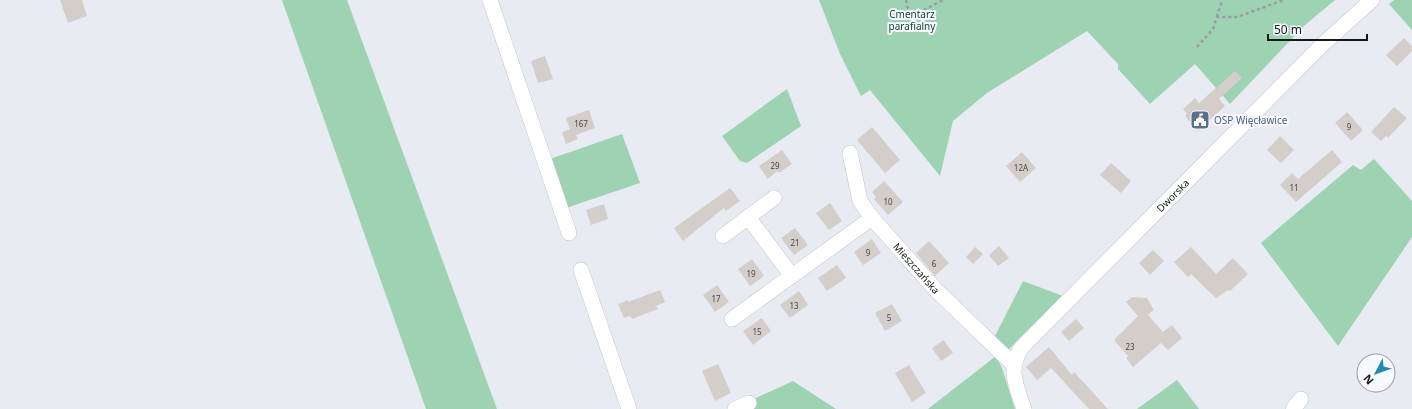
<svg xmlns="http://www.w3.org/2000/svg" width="1412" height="409" viewBox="0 0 1412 409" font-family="'Noto Sans',sans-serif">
	<rect width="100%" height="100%" fill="#e8ebf2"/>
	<g fill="#9dd2b3">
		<polygon points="282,0 347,0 497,409 426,409"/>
		<polygon points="819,0 1335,0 1305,25 1230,104 1195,64 1150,104 1118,69 1118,64 1087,31 987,93 953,121 940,176 870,90 861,96 840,54"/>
		<polygon points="1394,0 1412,0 1412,30 1389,4"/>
		<polygon points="787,89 801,126 747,163 740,161 722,136"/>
		<polygon points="622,134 640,183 566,208 550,159"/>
		<polygon points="1374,159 1412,201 1412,237 1338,346 1261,243 1353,165 1361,170"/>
		<polygon points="1023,281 1063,296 1007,351 994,338"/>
		<polygon points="996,356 1002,368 1015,409 928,409"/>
		<polygon points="1177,380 1199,409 1137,409"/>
		<polygon points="793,381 836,409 732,409"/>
	</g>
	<g fill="#d4ceca">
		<polygon points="60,0 82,0 87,16 68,23"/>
		<polygon points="1404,38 1412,46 1412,51 1397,66 1386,55"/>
		<polygon points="545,56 553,79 538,83 531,61"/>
		<polygon points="1235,71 1242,78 1219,99 1225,106 1198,131 1185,116 1187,114 1183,109 1195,98 1199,103"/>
		<polygon points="1394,107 1407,118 1388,138 1386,136 1381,141 1371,132"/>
		<polygon points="589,110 595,128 576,135 578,139 566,144 562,132 570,129 566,118"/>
		<polygon points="1347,112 1363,130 1351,141 1335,123"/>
		<polygon points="872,127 900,160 885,173 857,140"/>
		<polygon points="1280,136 1294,150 1281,163 1267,150"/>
		<polygon points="782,150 792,164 779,173 777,171 768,179 759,166"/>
		<polygon points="1332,150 1342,162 1296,202 1280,185 1292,173 1298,179"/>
		<polygon points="1022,152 1036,168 1020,182 1006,166"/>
		<polygon points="1111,163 1131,181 1121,193 1100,175"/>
		<polygon points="884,181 903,202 888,215 874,199 876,197 872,192"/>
		<polygon points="730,188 740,201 726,211 724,208 715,215 683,241 674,228"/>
		<polygon points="830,203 842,221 829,230 816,213"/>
		<polygon points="604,204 608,219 591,225 586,210"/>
		<polygon points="795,228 808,245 794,255 781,238"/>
		<polygon points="872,239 881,253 863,265 854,252"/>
		<polygon points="929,241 949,263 935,276 916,253"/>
		<polygon points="999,246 1009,258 998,266 989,255"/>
		<polygon points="975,247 983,254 973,264 966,257"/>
		<polygon points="1191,247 1216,274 1233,258 1248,274 1230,291 1228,290 1216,298 1191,274 1188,277 1174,262"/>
		<polygon points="1153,250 1164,261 1150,275 1139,263"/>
		<polygon points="752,259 764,276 750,286 738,269"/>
		<polygon points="837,265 846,278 827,291 818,278"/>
		<polygon points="717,285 729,302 715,312 703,295"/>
		<polygon points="660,290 665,302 656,306 658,309 632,319 630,316 624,318 618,304 628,300 628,302"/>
		<polygon points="799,291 808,305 790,318 780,305"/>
		<polygon points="1132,297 1147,298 1154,310 1148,315 1163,332 1172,325 1182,338 1168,350 1161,343 1133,367 1126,358 1128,356 1114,340 1138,316 1126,302"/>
		<polygon points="892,304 902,321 885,331 875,313"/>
		<polygon points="762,318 771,331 753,345 743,331"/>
		<polygon points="1076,319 1084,328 1069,341 1061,332"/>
		<polygon points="944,340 953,353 941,361 932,348"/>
		<polygon points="1049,347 1072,375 1074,372 1108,409 1089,409 1051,368 1037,380 1026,367"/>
		<polygon points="718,364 731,393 715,401 702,371"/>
		<polygon points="909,365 926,393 912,402 895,373"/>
	</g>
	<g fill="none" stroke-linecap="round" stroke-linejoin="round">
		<defs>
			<g id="minor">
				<polyline points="490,0 569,233"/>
				<path id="s1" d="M850,153L860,201L872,218L936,290L1014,365"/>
				<polyline points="748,217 792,276"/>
				<polyline points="723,236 774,198"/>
				<polyline points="581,270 629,409"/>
				<polyline points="732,319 872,218"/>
				<polyline points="735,409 749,403"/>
				<path id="s2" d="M1024,409C1016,385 1007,369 1022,347L1322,45L1372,0"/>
				<polyline points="1293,409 1301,399"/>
			</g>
		</defs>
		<use href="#minor" stroke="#c1c4ca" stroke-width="16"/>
		<g stroke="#989ba0" stroke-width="2.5" stroke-dasharray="3 3" stroke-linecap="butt">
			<polyline points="906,0 907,6 913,16 943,0"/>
			<polyline points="1217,17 1222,0"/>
			<polyline points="1197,47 1213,29 1217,17 1237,17 1284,0"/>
		</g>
		<use href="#minor" stroke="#fff" stroke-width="15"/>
	</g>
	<defs>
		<symbol id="civic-square" viewBox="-11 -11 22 22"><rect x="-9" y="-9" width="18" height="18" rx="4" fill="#5c6f8a" stroke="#f6f9fe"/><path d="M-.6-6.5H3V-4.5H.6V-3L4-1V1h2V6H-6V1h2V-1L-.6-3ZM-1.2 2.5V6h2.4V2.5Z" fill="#fff"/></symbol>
	</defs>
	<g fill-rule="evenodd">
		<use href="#civic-square" x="1189" y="109" width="22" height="22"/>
	</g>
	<g text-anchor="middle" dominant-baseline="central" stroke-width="4" stroke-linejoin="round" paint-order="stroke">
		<g font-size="8" fill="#464546">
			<text x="581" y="123">167</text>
			<text x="1349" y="126">9</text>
			<text x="775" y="165">29</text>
			<text x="1021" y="167">12A</text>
			<text x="1294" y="187">11</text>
			<text x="888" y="201">10</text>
			<text x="795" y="242">21</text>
			<text x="868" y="252">9</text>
			<text x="934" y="263">6</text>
			<text x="751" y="273">19</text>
			<text x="716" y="298">17</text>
			<text x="794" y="305">13</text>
			<text x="889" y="317">5</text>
			<text x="757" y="331">15</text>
			<text x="1130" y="346">23</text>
		</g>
		<g font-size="10" fill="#103e28" stroke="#f6f9fe">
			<text x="912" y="14">Cmentarz<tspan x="912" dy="12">parafialny</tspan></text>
		</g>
		<g font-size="10" fill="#4e5e75" stroke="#f6f9fe" text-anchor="start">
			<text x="1214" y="120">OSP Więcławice</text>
		</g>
		<g font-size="10" fill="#16171a" stroke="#f6f9fe">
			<text stroke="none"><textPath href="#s2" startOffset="279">Dworska</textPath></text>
			<text stroke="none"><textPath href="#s1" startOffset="137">Mieszczańska</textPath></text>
		</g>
	</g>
	<g transform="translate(1376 373) rotate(229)"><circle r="19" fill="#f6f9fe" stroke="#9c9fa3"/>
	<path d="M0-3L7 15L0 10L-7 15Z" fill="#228ab2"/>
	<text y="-6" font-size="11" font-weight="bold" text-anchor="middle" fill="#16171a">N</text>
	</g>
	<path d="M1268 34v6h99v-6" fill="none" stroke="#16171a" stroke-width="2"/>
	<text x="1274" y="34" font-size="12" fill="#16171a" stroke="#f6f9fe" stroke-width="3" paint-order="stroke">50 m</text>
</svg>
